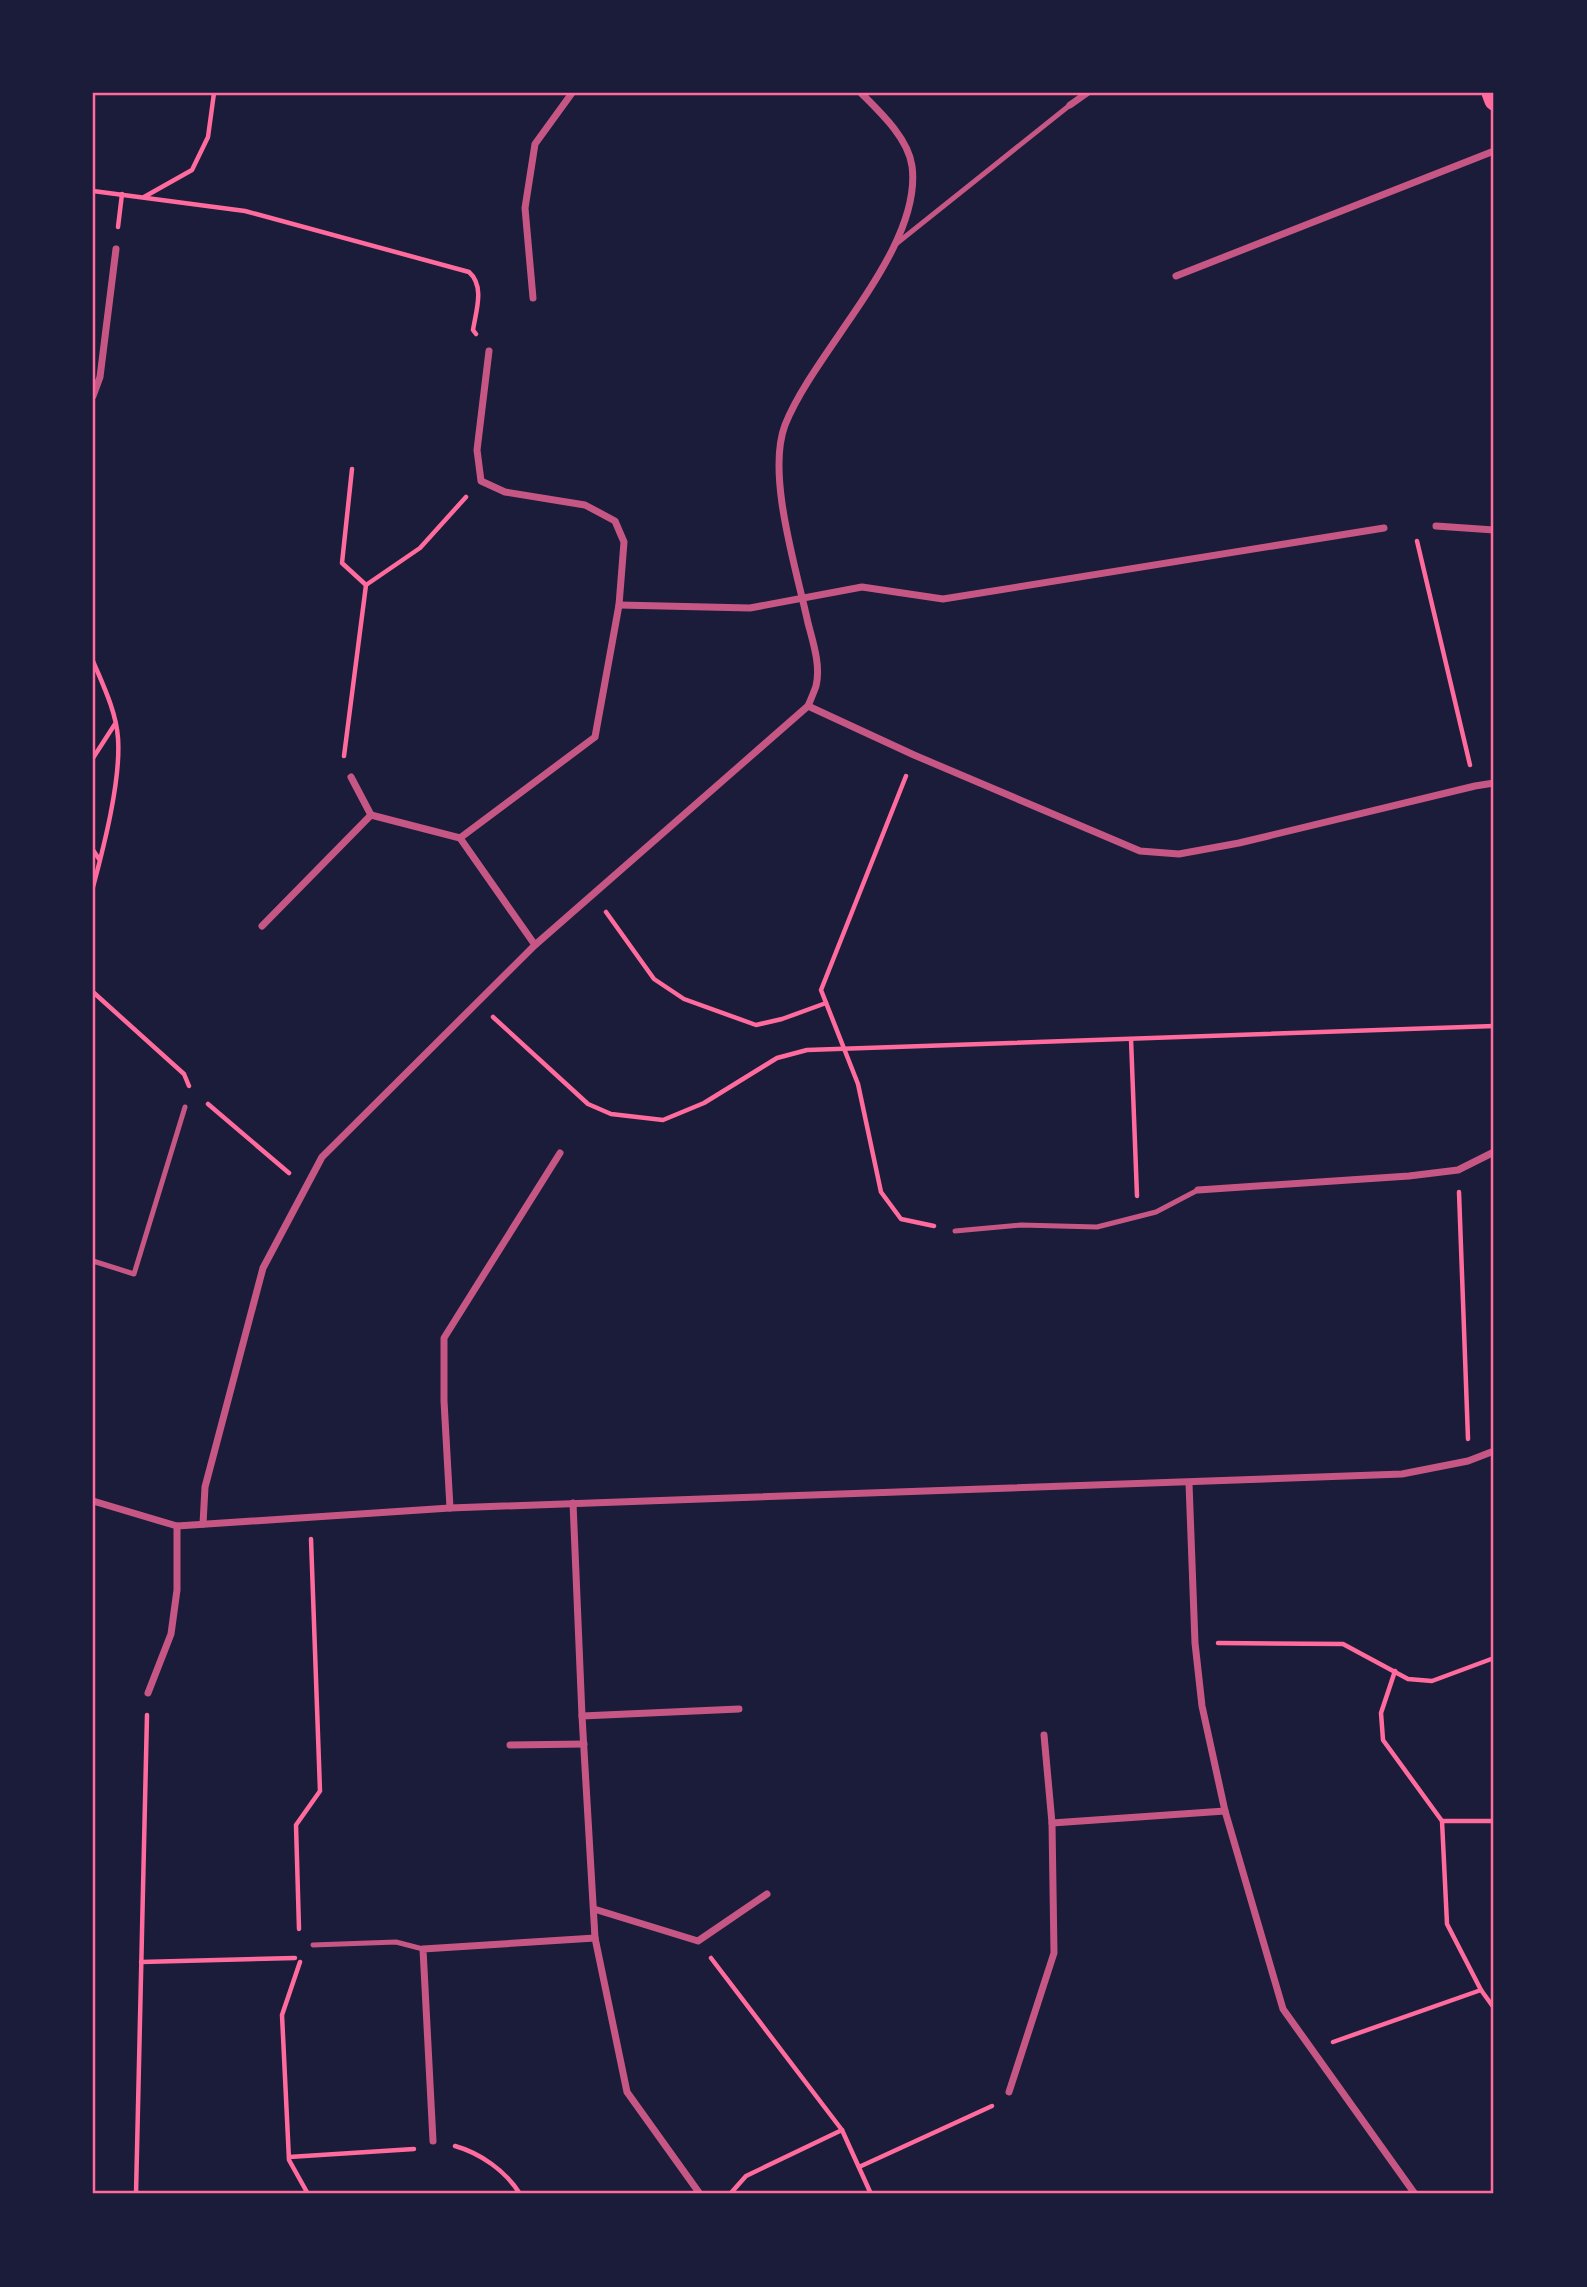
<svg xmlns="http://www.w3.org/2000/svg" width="1587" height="2287" viewBox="0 0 1587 2287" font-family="'Golos Text',sans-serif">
	<rect width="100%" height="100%" fill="#1b1b3a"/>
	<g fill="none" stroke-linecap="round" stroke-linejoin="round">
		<g stroke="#ff6b9d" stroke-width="4.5">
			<path d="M93,191L245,211L469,272C485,286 476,311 473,330L476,334"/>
			<polyline points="144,197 192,170 208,137 214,93"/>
			<polyline points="118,227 122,194"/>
			<polyline points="352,469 342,563 366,585"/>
			<polyline points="1417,541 1470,765"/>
			<path d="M93,661C103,685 116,711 118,738C121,780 104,846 93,887"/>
			<polyline points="344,756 366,585 420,548 466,497"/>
			<polyline points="93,758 115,724"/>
			<polyline points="906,776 821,990 858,1084 881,1192 901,1219 934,1226"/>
			<polyline points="93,850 99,859"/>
			<polyline points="606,912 654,979 684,999 756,1025 782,1019 826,1003"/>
			<polyline points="93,992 184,1074 189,1086"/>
			<polyline points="493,1017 588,1104 611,1114 663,1120 704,1103 777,1058 807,1050 1494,1026"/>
			<polyline points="1131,1039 1137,1196"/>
			<polyline points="208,1104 289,1173"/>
			<polyline points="1459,1192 1468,1439"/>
			<polyline points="1218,1643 1343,1644 1408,1679 1432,1681 1494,1658"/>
			<polyline points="1395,1671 1381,1713 1383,1740 1442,1821 1447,1924 1481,1990 1494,2008"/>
			<polyline points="1442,1821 1494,1821"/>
			<polyline points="299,1929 296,1825 320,1791 311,1539"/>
			<polyline points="711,1958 842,2130 871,2194"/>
			<polyline points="141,1962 295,1958"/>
			<polyline points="300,1962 282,2015 289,2160 308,2194"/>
			<polyline points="1333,2042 1481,1990"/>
			<path d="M455,2146C480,2153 506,2171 520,2194"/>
			<polyline points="289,2157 414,2149"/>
			<polyline points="859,2167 992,2106"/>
			<polyline points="136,2194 147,1715"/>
			<polyline points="730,2194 746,2176 842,2130"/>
		</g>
		<g stroke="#c65784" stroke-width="5">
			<polyline points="896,244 1070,105"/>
			<polyline points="955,1231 1021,1225 1097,1227 1156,1212 1198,1190"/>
			<polyline points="93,1261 134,1274 185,1107"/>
			<polyline points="313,1945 396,1942 423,1949"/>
		</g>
		<g stroke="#c65784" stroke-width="7">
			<polyline points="1070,105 1087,93"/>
			<polyline points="1176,276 1494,151"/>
			<polyline points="533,298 525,208 535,144 572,93"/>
			<polyline points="93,396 100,377 116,249"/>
			<polyline points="1436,526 1494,530"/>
			<polyline points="619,605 750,608 862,587 943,599 1384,528"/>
			<polyline points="808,706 914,755 1140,851 1179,854 1239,843 1475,786 1494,783"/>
			<polyline points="351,777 371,815"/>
			<polyline points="460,838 535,945"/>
			<polyline points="262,926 371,815 460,838 595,737 619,605 624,542 615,521 585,505 505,492 481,481 477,450 489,351"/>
			<polyline points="1198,1190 1409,1176 1458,1170 1494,1152"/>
			<polyline points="1189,1483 1195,1643 1202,1706 1225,1811 1283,2009 1415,2194"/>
			<polyline points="93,1501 177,1526 450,1508 1402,1474 1468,1461 1494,1451"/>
			<polyline points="573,1503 582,1716 595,1938 627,2092 700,2194"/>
			<polyline points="450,1508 444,1401 444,1338 560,1153"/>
			<path d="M203,1524L205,1487L263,1268L322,1157L535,945L808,706C811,699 814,692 816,686C821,666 813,642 808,623C797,571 766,475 785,425C815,349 923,249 912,166C908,138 880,112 861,93"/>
			<polyline points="148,1693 171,1634 177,1590 177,1526"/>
			<polyline points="582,1716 739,1709"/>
			<polyline points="510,1745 584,1744"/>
			<polyline points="1052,1823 1225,1811"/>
			<polyline points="594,1909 698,1941 767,1894"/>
			<polyline points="1009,2092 1054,1953 1052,1823 1044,1735"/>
			<polyline points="433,2141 423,1949 595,1938"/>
		</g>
		<polyline stroke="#ff6b9d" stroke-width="19" points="1491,93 1494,101"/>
	</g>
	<rect width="1587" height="2287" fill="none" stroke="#1b1b3a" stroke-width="189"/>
	<rect x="94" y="94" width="1398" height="2098" fill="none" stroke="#ff6b9d" stroke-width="2.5"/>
</svg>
